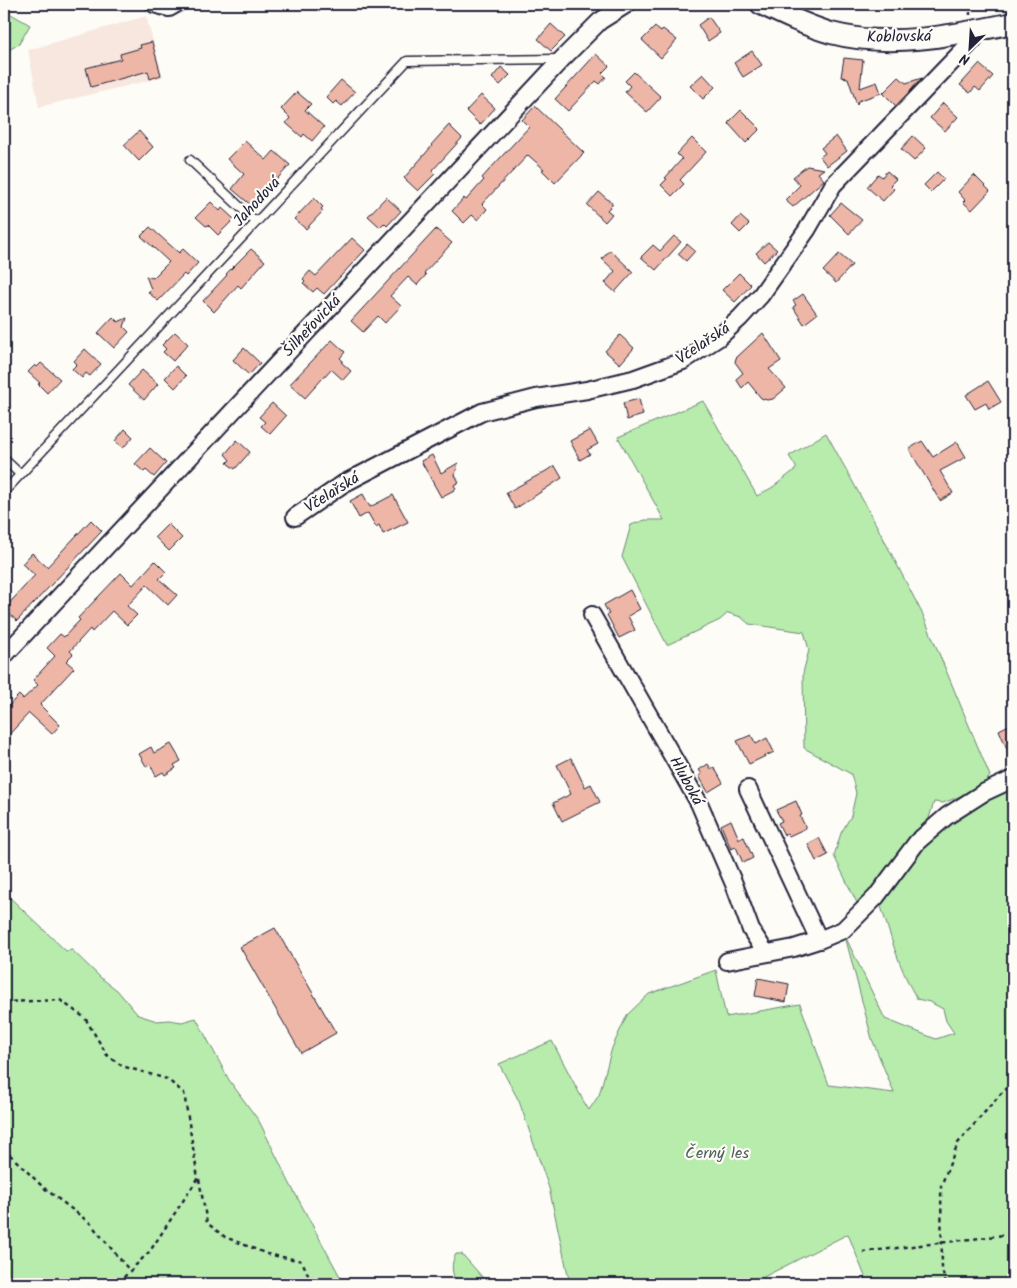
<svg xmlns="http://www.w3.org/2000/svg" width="1017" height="1288" viewBox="0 0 1017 1288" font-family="Kalam,sans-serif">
	<rect width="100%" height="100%" fill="#fdfcf7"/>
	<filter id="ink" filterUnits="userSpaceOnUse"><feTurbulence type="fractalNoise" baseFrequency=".02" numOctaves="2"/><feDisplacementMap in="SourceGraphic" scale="10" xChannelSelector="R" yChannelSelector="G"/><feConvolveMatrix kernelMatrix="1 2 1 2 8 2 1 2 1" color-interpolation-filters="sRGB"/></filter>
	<g filter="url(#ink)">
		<polygon fill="#f8e7df" points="146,16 163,77 39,107 28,50"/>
		<g fill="#b7ecad" stroke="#6c8774">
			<polygon points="4,10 30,25 19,44 4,53"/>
			<polygon points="703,401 757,496 773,487 796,469 796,467 789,456 826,433 878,528 923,615 990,776 981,788 943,803 934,802 925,831 911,843 858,905 834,856 841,833 851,816 856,793 851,774 804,748 803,673 809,650 804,632 749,624 741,617 728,613 720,620 667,645 622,557 631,525 645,520 664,520 618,437"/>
			<path d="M1013,789V1284H868L848,1234L750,1284H570L549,1188L519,1101L499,1064L552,1041L584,1102L589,1110L599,1095L612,1048L627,1015L649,994L716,970L726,1017L800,1004L829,1085L894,1093L872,1039L845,936L885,1019L936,1039L954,1033L946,1021L943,1009L930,1002L917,999C899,969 890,934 879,900C908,863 937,823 981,801C991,796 1003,794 1013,789Z"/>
			<polygon points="4,892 66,951 72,950 101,978 117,990 138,1015 157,1021 169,1020 182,1022 196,1018 229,1080 259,1121 289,1182 344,1284 4,1284"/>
			<path d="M456,1254H462L484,1279L507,1278L536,1284H457C452,1274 450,1264 456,1254Z"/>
		</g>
		<g fill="#eeb6a6" stroke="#22223b">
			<polygon points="709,17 720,33 708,41 698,25"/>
			<polygon points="551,24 565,37 551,51 538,39"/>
			<polygon points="655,27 661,32 663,29 677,40 661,58 642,40"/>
			<polygon points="152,42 161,75 150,79 148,71 91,87 86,68 121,59 120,54 141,48 140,45"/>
			<polygon points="752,51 762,65 743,77 734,63"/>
			<polygon points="596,54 609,66 602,73 606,77 600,84 596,81 568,111 555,99"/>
			<polygon points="844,58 863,60 860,88 877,82 881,93 858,101 857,105 848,78 841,77"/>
			<polygon points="979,64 993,76 980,91 975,87 970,93 960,85"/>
			<polygon points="501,67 510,75 500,85 492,78"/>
			<polygon points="634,72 661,97 647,112 625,92 630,86 625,81"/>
			<polygon points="703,74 715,87 703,99 690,86"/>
			<polygon points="899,77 906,83 922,78 896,106 883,93"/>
			<polygon points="341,80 355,92 342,106 336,101 333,104 326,97"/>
			<polygon points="297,92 311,104 305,110 324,127 312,141 304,134 302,137 286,123 290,118 281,109"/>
			<polygon points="481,95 495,108 480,125 466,111"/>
			<polygon points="943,103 958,117 945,131 930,118"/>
			<polygon points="535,106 584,153 555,183 542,170 544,169 528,155 482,204 487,209 478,220 472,215 464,223 452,211 464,198 466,200 484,180 482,178 490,169 529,127 522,120"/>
			<polygon points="741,110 760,129 746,143 728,123"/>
			<polygon points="449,125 462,138 432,171 435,174 418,191 404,178 432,146 431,145"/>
			<polygon points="139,131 153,147 139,161 124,145"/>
			<polygon points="836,136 847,151 827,166 820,157 825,153 821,148"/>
			<polygon points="913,136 926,148 914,161 901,149"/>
			<polygon points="692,138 706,152 680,180 684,184 672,196 661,185 667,179 665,178 682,159 677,154"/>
			<polygon points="245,141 266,160 274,151 290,165 252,206 232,189 244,174 227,159"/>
			<polygon points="807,166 824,169 818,173 824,180 793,207 785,200 800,185 793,177"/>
			<polygon points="887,171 896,179 890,185 894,189 883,201 867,187 878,174 882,177"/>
			<polygon points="937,172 944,179 931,192 924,185"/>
			<polygon points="974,175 990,191 972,210 963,202 965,200 958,192"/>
			<polygon points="599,192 613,204 607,210 612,214 605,222 587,205"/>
			<polygon points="386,197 401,211 387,226 384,223 380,227 368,216"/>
			<polygon points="314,198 323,207 321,209 323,211 306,229 294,219"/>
			<polygon points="211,202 220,211 222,208 234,219 218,235 208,225 206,226 196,217"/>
			<polygon points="841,203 862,220 849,234 830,215"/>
			<polygon points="740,216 749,224 740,233 732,225"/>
			<polygon points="150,227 179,253 183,249 198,263 186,276 184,274 158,301 148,292 151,289 146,276 153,278 169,262 141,236"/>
			<polygon points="436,229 452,243 424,273 426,275 417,285 408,277 390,296 401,306 385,323 378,316 363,332 351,321"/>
			<polygon points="674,236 681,242 656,270 641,257 653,245 660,251"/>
			<polygon points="352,238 365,250 324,294 317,288 313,292 303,283 305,281 303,279 310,271 316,276"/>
			<polygon points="768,242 777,250 764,262 756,253"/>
			<polygon points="687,244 695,251 686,261 678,254"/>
			<polygon points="251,249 265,261 241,288 238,285 214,312 203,301 227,275 226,274"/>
			<polygon points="610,250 633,272 615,292 605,283 615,271 602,259"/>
			<polygon points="839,254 852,265 836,283 823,271"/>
			<polygon points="739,273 751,285 735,302 722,290"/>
			<polygon points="803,294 817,314 804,324 793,307 796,305 793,301"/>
			<polygon points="113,317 118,322 127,318 124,327 129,332 114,348 98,333"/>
			<polygon points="175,332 188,344 173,361 163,352 166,349 162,345"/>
			<polygon points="763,333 781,361 769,369 786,388 773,399 767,400 761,398 748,382 742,388 736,379 743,373 735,362 736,358"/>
			<polygon points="620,335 634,348 620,364 605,351"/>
			<polygon points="332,340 345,352 340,358 343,361 341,362 351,371 343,380 331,369 305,398 290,384"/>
			<polygon points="244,348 260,363 249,375 233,360"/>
			<polygon points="85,349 101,364 90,376 86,373 82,378 72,369 77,364 74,361"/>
			<polygon points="41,363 60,379 47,393 38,384 40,383 28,372 35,365 37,367"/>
			<polygon points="176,366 186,376 175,388 165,378"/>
			<polygon points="142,370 158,384 144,400 128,385"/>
			<polygon points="988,381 1001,402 989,409 986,403 975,409 966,395"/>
			<polygon points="639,399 643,415 627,420 623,403"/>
			<polygon points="272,403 286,416 270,434 261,426 265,422 259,417"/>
			<polygon points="125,429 133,437 123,448 115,441"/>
			<polygon points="590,430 598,444 587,450 590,454 580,460 570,441"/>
			<polygon points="237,440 250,452 235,469 227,463 230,460 225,454"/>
			<polygon points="922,441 933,457 957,442 966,457 940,471 953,493 940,501 909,449"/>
			<polygon points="150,448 166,463 154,477 146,470 144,472 135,464"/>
			<polygon points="432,455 441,473 458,463 455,475 459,482 454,485 456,489 441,497 421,461"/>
			<polygon points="555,466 562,478 515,509 506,493"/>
			<polygon points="363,494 370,507 393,495 408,522 383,534 379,525 376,527 368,513 359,518 350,501"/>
			<polygon points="91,520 102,531 17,621 4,609 35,575 22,564 32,553 47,567"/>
			<polygon points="168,524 182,538 169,551 155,537"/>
			<polygon points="155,561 166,572 159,579 177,595 168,605 147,585 127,606 137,615 127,625 112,611 92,632 90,629 70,651 73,654 66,661 74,668 40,705 60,725 52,734 29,713 4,740 4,711 16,698 19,695 23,699 38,685 33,680 55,656 47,648 60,634 64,637 80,620 78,618 121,573 133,585"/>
			<polygon points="630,590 640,609 628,616 635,630 619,638 607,615 609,614 604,605"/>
			<polygon points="1013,723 1013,763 999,730"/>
			<polygon points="751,735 756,744 767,738 774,752 749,764 737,741"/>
			<polygon points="171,744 181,761 174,765 176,768 165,775 163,772 156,776 150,764 146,766 139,754 151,747 154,753"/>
			<polygon points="571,758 585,787 591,784 600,802 562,821 553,803 571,794 557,765"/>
			<polygon points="708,764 711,769 714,767 723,783 708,792 699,776 702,774 699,770"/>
			<polygon points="796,801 802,815 800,816 806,828 789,836 787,833 784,835 778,823 782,821 776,810"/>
			<polygon points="731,820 739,839 744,837 753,858 743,863 736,847 731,849 721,825"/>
			<polygon points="819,838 828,855 816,861 808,844"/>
			<polygon points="275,928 336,1033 301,1053 240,947"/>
			<polygon points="758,978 789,984 786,1002 755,996"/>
		</g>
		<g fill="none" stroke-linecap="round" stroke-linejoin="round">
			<defs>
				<g id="service">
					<polyline points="190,160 256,222"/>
					<polyline points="4,459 20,474"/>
					<polyline points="4,492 407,61 560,59"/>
				</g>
				<g id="minor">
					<polyline points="154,4 169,8 176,4"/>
					<polyline points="295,517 343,484 482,412 536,398 587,390 633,379 683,361 718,338 740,318 761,295 807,230 833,185 973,40 972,31"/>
					<polyline points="592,615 699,803 734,884 751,930 766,953"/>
					<polyline points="4,656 562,59 600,21 627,4"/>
					<polyline points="748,789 819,940"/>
					<polyline points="727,961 794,948 819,940 843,930 876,897 917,842 947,816 983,793 1013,779"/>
				</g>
				<path id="tertiary" d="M761,4C784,15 807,26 831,33C891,49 954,35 1013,23"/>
			</defs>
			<use href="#service" stroke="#22223b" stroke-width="11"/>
			<use href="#minor" stroke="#22223b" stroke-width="20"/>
			<use href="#tertiary" stroke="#22223b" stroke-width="24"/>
			<g stroke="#22223b" stroke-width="2.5" stroke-dasharray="4 4" stroke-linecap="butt">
				<polyline points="970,4 970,15"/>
				<polyline points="4,1002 60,1000 85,1018 107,1055 122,1066 167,1079 184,1093 198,1178 150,1251 117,1284"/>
				<polyline points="4,1149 44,1188 90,1223 130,1271"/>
				<polyline points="199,1179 207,1223 225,1237 267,1254 302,1261 312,1284"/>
				<polyline points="863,1252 1013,1234"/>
				<polyline points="946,1284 942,1270 941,1186 958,1143 1004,1090 1013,1087"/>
			</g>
			<use href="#service" stroke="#fdfcf7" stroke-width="8"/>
			<use href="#minor" stroke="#fdfcf7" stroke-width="16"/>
			<use href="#tertiary" stroke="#fdfcf7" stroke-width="20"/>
		</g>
	</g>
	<g text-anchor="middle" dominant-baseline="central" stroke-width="4.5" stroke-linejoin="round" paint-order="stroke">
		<g font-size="16" fill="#22223b" stroke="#fdfcf7">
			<text transform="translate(899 37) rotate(-1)">Koblovská</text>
			<text transform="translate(257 202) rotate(-47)">Jahodová</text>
			<text transform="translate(312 326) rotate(-47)">Šilheřovická</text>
			<text transform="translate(703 344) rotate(-34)">Včelařská</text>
			<text transform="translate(332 493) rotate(-32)">Včelařská</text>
			<text transform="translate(686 781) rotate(61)">Hluboká</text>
		</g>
		<g font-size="16" fill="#4f5f5d" stroke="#fdfcf7">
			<text x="717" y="1153">Černý les</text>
		</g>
	</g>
	<rect width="1017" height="1288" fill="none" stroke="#fdfcf7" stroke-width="20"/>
	<rect x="10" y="10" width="997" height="1268" fill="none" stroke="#22223b" stroke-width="2" filter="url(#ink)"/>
	<g transform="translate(970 48) rotate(205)" stroke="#fdfcf7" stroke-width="4" paint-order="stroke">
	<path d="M0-4L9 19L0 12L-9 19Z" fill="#22223b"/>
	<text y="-8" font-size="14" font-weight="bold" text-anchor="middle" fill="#22223b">N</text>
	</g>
</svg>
